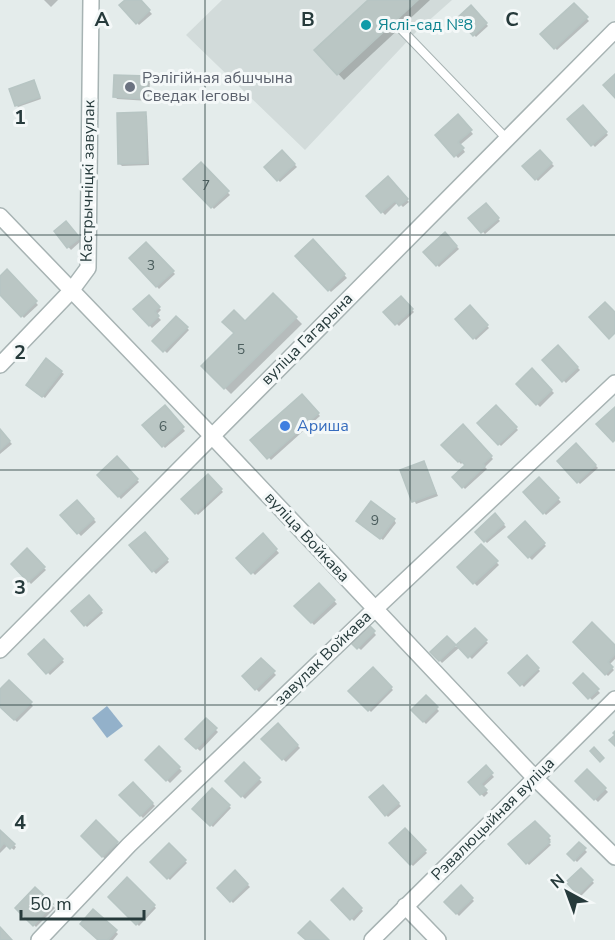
<svg xmlns="http://www.w3.org/2000/svg" width="615" height="940" viewBox="0 0 615 940" font-family="'Nunito Sans',sans-serif">
	<rect width="100%" height="100%" fill="#e4eceb"/>
	<polygon fill="#d2dbda" points="222,0 452,0 416,32 305,150 186,35"/>
	<polygon fill="#93b1ca" points="107,706 123,726 107,738 92,718"/>
	<g fill="#0003">
		<polygon points="44,0 58,0 51,7"/>
		<polygon points="128,0 139,0 152,14 139,25 121,5"/>
		<polygon points="370,0 430,0 344,80 316,50"/>
		<polygon points="574,5 589,21 557,50 542,34"/>
		<polygon points="471,7 488,26 476,37 459,18"/>
		<polygon points="147,78 150,80 149,101 117,99 115,96"/>
		<polygon points="34,82 41,99 18,107 16,105"/>
		<polygon points="583,107 608,135 595,147 569,120"/>
		<polygon points="145,114 147,116 149,165 122,166 119,163"/>
		<polygon points="458,117 473,134 460,145 465,152 458,158 437,135"/>
		<polygon points="282,152 297,167 280,182 266,167"/>
		<polygon points="540,152 554,166 538,181 524,166"/>
		<polygon points="201,164 230,195 214,209 186,179"/>
		<polygon points="387,178 409,202 403,207 398,202 385,215 368,196"/>
		<polygon points="486,205 500,221 485,234 470,218"/>
		<polygon points="68,225 81,241 71,250 56,232"/>
		<polygon points="445,234 459,249 439,267 425,252"/>
		<polygon points="313,241 347,278 331,292 297,256"/>
		<polygon points="146,244 175,274 159,289 131,258"/>
		<polygon points="7,271 38,305 24,318 0,292 0,278"/>
		<polygon points="273,295 302,324 231,394 203,366"/>
		<polygon points="149,297 161,310 156,315 161,320 152,328 135,310"/>
		<polygon points="401,298 414,312 399,326 385,312"/>
		<polygon points="470,308 489,328 476,340 457,319"/>
		<polygon points="176,318 189,330 167,353 154,341"/>
		<polygon points="558,347 580,370 566,383 544,360"/>
		<polygon points="532,371 554,393 540,407 518,384"/>
		<polygon points="61,372 64,374 45,398 31,387"/>
		<polygon points="302,396 320,416 271,460 253,440"/>
		<polygon points="165,407 185,431 165,448 145,425"/>
		<polygon points="496,407 518,430 501,446 479,423"/>
		<polygon points="463,426 493,459 485,467 487,469 465,489 454,477 467,465 463,462 461,464 443,445"/>
		<polygon points="0,431 12,444 0,454"/>
		<polygon points="576,445 598,468 580,484 559,461"/>
		<polygon points="117,459 139,482 121,499 99,475"/>
		<polygon points="423,463 438,496 416,504 402,471"/>
		<polygon points="208,476 223,492 198,515 183,499"/>
		<polygon points="539,479 561,502 546,515 525,492"/>
		<polygon points="77,502 96,522 81,536 62,516"/>
		<polygon points="495,515 506,527 487,543 477,532"/>
		<polygon points="394,520 396,523 383,540 360,523"/>
		<polygon points="525,523 546,546 532,560 510,537"/>
		<polygon points="145,534 169,562 156,574 131,545"/>
		<polygon points="263,536 279,553 255,575 238,558"/>
		<polygon points="481,546 499,565 477,586 459,567"/>
		<polygon points="27,551 46,570 31,584 13,564"/>
		<polygon points="319,585 337,604 314,625 296,606"/>
		<polygon points="89,597 103,613 87,627 73,611"/>
		<polygon points="368,626 376,635 361,650 352,642"/>
		<polygon points="475,630 488,643 472,659 460,647 442,663 432,652 447,638 456,647"/>
		<polygon points="44,641 64,662 50,675 30,654"/>
		<polygon points="575,642 615,648 615,659 609,665 614,670 608,676"/>
		<polygon points="527,657 540,671 524,687 511,673"/>
		<polygon points="261,660 276,675 259,692 244,676"/>
		<polygon points="373,669 393,690 371,712 351,691"/>
		<polygon points="583,675 600,693 592,700 575,683"/>
		<polygon points="9,682 33,706 17,722 0,705 0,691"/>
		<polygon points="426,697 439,711 426,724 413,710"/>
		<polygon points="206,720 218,732 200,751 187,739"/>
		<polygon points="278,726 300,748 286,762 264,739"/>
		<polygon points="159,748 182,771 170,783 147,760"/>
		<polygon points="244,764 262,782 245,799 227,781"/>
		<polygon points="486,768 494,777 483,787 488,793 484,797 470,782"/>
		<polygon points="587,771 608,792 598,802 577,781"/>
		<polygon points="133,784 155,806 143,818 121,795"/>
		<polygon points="383,787 401,806 388,817 371,798"/>
		<polygon points="212,790 231,808 213,827 194,809"/>
		<polygon points="96,823 119,845 105,859 83,836"/>
		<polygon points="535,823 551,840 548,842 551,845 529,865 511,845"/>
		<polygon points="405,830 427,853 413,866 391,843"/>
		<polygon points="0,832 16,847 14,850 8,845 0,853"/>
		<polygon points="579,844 587,852 577,862 569,854"/>
		<polygon points="169,845 187,863 170,880 152,862"/>
		<polygon points="581,870 594,883 581,896 568,882"/>
		<polygon points="235,872 250,887 233,903 219,888"/>
		<polygon points="127,879 156,908 139,926 110,897"/>
		<polygon points="461,888 474,901 459,916 446,902"/>
		<polygon points="35,889 55,908 36,927 17,908"/>
		<polygon points="343,891 363,911 354,921 333,900"/>
		<polygon points="93,911 118,934 113,940 100,940"/>
	</g>
	<g fill="#bac6c4" stroke="#b7c5c3" stroke-width="1.5">
		<polygon points="125,0 141,0 150,10 136,24 119,5"/>
		<polygon points="368,0 418,0 337,75 314,50"/>
		<polygon points="574,3 588,17 554,49 540,34"/>
		<polygon points="471,5 487,23 473,36 457,18"/>
		<polygon points="615,74 615,98 603,85"/>
		<polygon points="114,75 148,76 146,99 113,97"/>
		<polygon points="34,80 40,97 15,106 9,89"/>
		<polygon points="583,105 607,132 591,146 567,119"/>
		<polygon points="146,112 147,163 118,164 117,113"/>
		<polygon points="458,114 472,130 458,142 464,148 454,157 435,135"/>
		<polygon points="282,150 295,164 277,181 264,167"/>
		<polygon points="540,150 552,163 535,180 522,166"/>
		<polygon points="201,162 229,191 211,208 183,179"/>
		<polygon points="388,176 408,199 399,206 395,201 381,213 366,196"/>
		<polygon points="486,203 499,218 481,233 468,218"/>
		<polygon points="66,221 80,238 67,248 54,231"/>
		<polygon points="445,232 457,246 436,266 423,252"/>
		<polygon points="313,239 345,274 328,291 295,256"/>
		<polygon points="146,242 174,271 156,287 129,258"/>
		<polygon points="7,269 37,301 21,317 0,295 0,276"/>
		<polygon points="273,293 297,317 224,389 201,366 234,333 222,322 234,310 245,321"/>
		<polygon points="149,295 160,307 155,311 159,316 149,326 133,309"/>
		<polygon points="401,296 413,309 395,325 383,312"/>
		<polygon points="605,302 615,312 615,333 609,339 589,317"/>
		<polygon points="470,305 488,325 473,339 455,319"/>
		<polygon points="176,316 188,327 163,352 152,341"/>
		<polygon points="558,345 578,367 562,382 542,360"/>
		<polygon points="46,358 62,371 42,397 26,385"/>
		<polygon points="532,368 552,390 536,405 516,384"/>
		<polygon points="302,394 319,413 267,459 250,440"/>
		<polygon points="165,405 184,427 162,447 142,425"/>
		<polygon points="496,405 517,427 498,445 477,423"/>
		<polygon points="615,407 615,440 613,442 596,424"/>
		<polygon points="463,424 492,456 483,464 485,466 462,488 452,477 465,465 460,460 458,462 441,445"/>
		<polygon points="0,429 10,441 0,450"/>
		<polygon points="576,443 596,465 577,483 557,461"/>
		<polygon points="117,456 138,479 118,497 97,475"/>
		<polygon points="424,461 436,493 412,502 400,470"/>
		<polygon points="208,474 222,489 195,514 181,499"/>
		<polygon points="539,477 559,498 543,514 523,492"/>
		<polygon points="77,500 94,519 77,534 60,515"/>
		<polygon points="371,501 395,519 380,539 356,521"/>
		<polygon points="495,513 504,524 484,542 475,532"/>
		<polygon points="525,521 545,543 528,558 508,537"/>
		<polygon points="145,532 168,559 152,572 129,545"/>
		<polygon points="263,533 277,549 251,574 236,558"/>
		<polygon points="481,544 498,561 473,584 457,567"/>
		<polygon points="27,548 45,567 28,582 11,564"/>
		<polygon points="319,583 335,600 311,623 294,606"/>
		<polygon points="89,595 102,610 84,626 71,611"/>
		<polygon points="592,622 615,645 615,654 608,662 613,667 605,675 573,642"/>
		<polygon points="368,624 375,631 357,649 350,642"/>
		<polygon points="475,628 487,640 468,658 456,645"/>
		<polygon points="447,636 456,645 439,661 430,652"/>
		<polygon points="44,639 63,659 46,674 28,654"/>
		<polygon points="527,655 539,668 520,686 508,673"/>
		<polygon points="261,658 275,671 255,690 242,676"/>
		<polygon points="373,667 392,687 368,711 348,691"/>
		<polygon points="583,673 599,689 588,699 573,683"/>
		<polygon points="9,680 32,702 14,720 0,707 0,689"/>
		<polygon points="426,695 438,707 423,722 411,710"/>
		<polygon points="206,718 217,728 196,749 185,739"/>
		<polygon points="278,723 298,745 282,760 261,739"/>
		<polygon points="615,731 615,746 609,740 615,735 613,733"/>
		<polygon points="159,746 180,767 166,781 145,760"/>
		<polygon points="594,747 604,758 600,762 590,751"/>
		<polygon points="244,762 260,778 241,797 225,781"/>
		<polygon points="486,765 493,773 481,784 487,790 480,795 468,782"/>
		<polygon points="587,769 606,788 594,800 575,781"/>
		<polygon points="133,782 153,803 140,816 119,795"/>
		<polygon points="383,785 399,803 385,816 369,797"/>
		<polygon points="212,788 230,805 210,826 192,809"/>
		<polygon points="96,820 118,842 102,857 81,836"/>
		<polygon points="535,821 550,836 547,839 550,842 526,864 508,844"/>
		<polygon points="405,828 426,850 410,865 389,843"/>
		<polygon points="0,830 15,844 10,849 4,843 0,848"/>
		<polygon points="579,842 586,848 574,861 567,854"/>
		<polygon points="169,843 186,860 167,879 150,862"/>
		<polygon points="581,868 593,880 578,895 566,882"/>
		<polygon points="235,870 248,884 230,902 217,888"/>
		<polygon points="127,877 155,905 136,925 108,897"/>
		<polygon points="461,885 473,898 456,914 444,902"/>
		<polygon points="35,887 53,904 33,926 15,908"/>
		<polygon points="343,888 362,908 350,920 331,900"/>
		<polygon points="93,909 117,930 108,940 98,940 80,924"/>
		<polygon points="310,921 329,940 306,940 298,933"/>
		<polygon points="0,927 12,940 0,940"/>
	</g>
	<g fill="none" stroke-linecap="round" stroke-linejoin="round">
		<defs>
			<polyline id="service" points="400,28 506,138"/>
			<g id="minor">
				<polyline points="0,216 211,435 535,778 615,857"/>
				<polyline points="0,365 71,291 88,268 91,0"/>
				<polyline points="0,650 615,30"/>
				<polyline points="405,906 438,940"/>
				<polyline points="39,940 129,845 375,609 615,383"/>
				<polyline points="372,940 615,699"/>
			</g>
		</defs>
		<use href="#service" stroke="#a7b3b3" stroke-width="10"/>
		<use href="#minor" stroke="#a7b3b3" stroke-width="18"/>
		<use href="#service" stroke="#fff" stroke-width="8"/>
		<use href="#minor" stroke="#fff" stroke-width="15"/>
	</g>
	<path fill="none" stroke="#263a3b" stroke-width="1.5" stroke-opacity="0.55" d="M205,0V940M410,0V940M0,235H615M0,470H615M0,705H615"/>
	<circle fill="#0f9aa8" stroke="#f4f8f8" stroke-width="2" cx="366" cy="25" r="6"/>
	<circle fill="#6b7280" stroke="#f4f8f8" stroke-width="2" cx="130" cy="87" r="6"/>
	<circle fill="#3f7fe0" stroke="#f4f8f8" stroke-width="2" cx="285" cy="426" r="6"/>
	<g text-anchor="middle" dominant-baseline="central" stroke-width="6" stroke-linejoin="round" paint-order="stroke">
		<g font-size="14" fill="#4b5d5d">
			<text x="206" y="185">7</text>
			<text x="151" y="265">3</text>
			<text x="241" y="349">5</text>
			<text x="163" y="426">6</text>
			<text x="375" y="520">9</text>
		</g>
		<g font-size="16" fill="#0d838f" stroke="#f4f8f8" text-anchor="start">
			<text x="378" y="25">Яслі-сад №8</text>
		</g>
		<g font-size="16" fill="#5b616d" stroke="#f4f8f8" text-anchor="start">
			<text x="142" y="78">Рэлігійная абшчына<tspan x="142" dy="18">Сведак Iеговы</tspan></text>
		</g>
		<g font-size="16" fill="#263a3b" stroke="#f4f8f8">
			<text transform="translate(88 181) rotate(-89)">Кастрычніцкі завулак</text>
			<text transform="translate(307 339) rotate(-45)">вуліца Гагарына</text>
			<text transform="translate(307 537) rotate(47)">вуліца Войкава</text>
			<text transform="translate(323 658) rotate(-44)">завулак Войкава</text>
			<text transform="translate(493 819) rotate(-45)">Рэвалюцыйная вуліца</text>
		</g>
		<g font-size="16" fill="#366cbe" stroke="#f4f8f8" text-anchor="start">
			<text x="297" y="426">Ариша</text>
		</g>
	</g>
	<g font-size="20" text-anchor="middle" font-weight="bold" fill="#263a3b" stroke="#f4f8f8" stroke-width="6" stroke-linejoin="round" paint-order="stroke">
		<text x="102" y="26">A</text>
		<text x="308" y="26">B</text>
		<text x="512" y="26">C</text>
		<text x="20" y="124">1</text>
		<text x="20" y="359">2</text>
		<text x="20" y="594">3</text>
		<text x="20" y="829">4</text>
	</g>
	<g transform="translate(567 892) rotate(319)" stroke="#f4f8f8" stroke-width="4.5" paint-order="stroke">
	<path d="M0-4.5L10 22L0 15L-10 22Z" fill="#263a3b"/>
	<text y="-9" font-size="16" font-weight="bold" text-anchor="middle" fill="#263a3b">N</text>
	</g>
	<path d="M21 910v9h123v-9" fill="none" stroke="#263a3b" stroke-width="3"/>
	<text x="30" y="910" font-size="18" fill="#263a3b" stroke="#f4f8f8" stroke-width="4.5" paint-order="stroke">50 m</text>
</svg>
